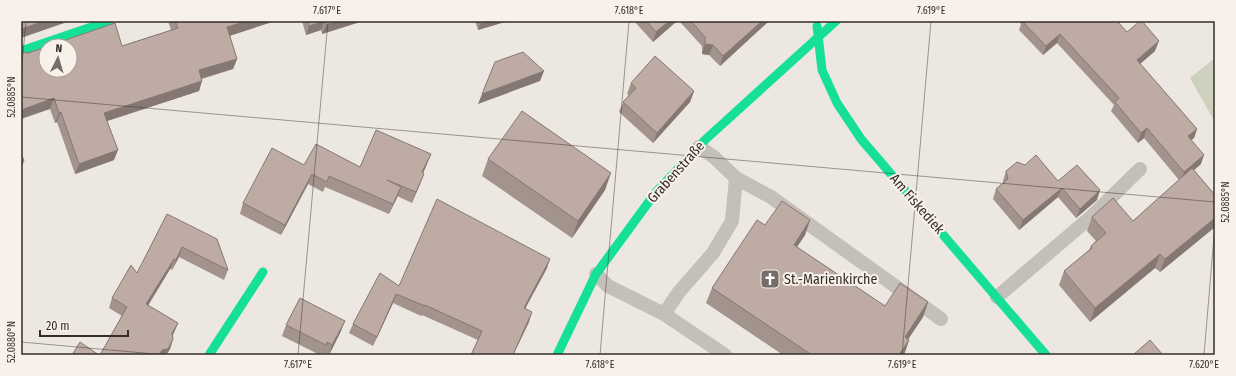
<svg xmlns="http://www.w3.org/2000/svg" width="1236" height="376" viewBox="0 0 1236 376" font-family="'Fira Sans Condensed',sans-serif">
	<rect width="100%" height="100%" fill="#ece7e1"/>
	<polygon fill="#cdd0bc" points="1215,58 1215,122 1190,78"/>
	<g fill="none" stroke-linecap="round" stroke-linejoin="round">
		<g stroke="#c5bfba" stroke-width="14">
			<polyline points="736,178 771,197 941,319"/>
			<polyline points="596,274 608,286 664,314 679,292 713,253 732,221 736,178 714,157 699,147"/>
			<polyline points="997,297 1092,216 1140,169"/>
			<polyline points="664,314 725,355"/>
		</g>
		<g stroke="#16e098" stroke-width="9">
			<polyline points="817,26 822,70 837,103 861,139 1046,355"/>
			<polyline points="21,51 109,21"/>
			<polyline points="209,355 263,272"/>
			<polyline points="557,355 596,274 656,192 706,139 836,21"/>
		</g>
	</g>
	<g fill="#a3938d">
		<polygon points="168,21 275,21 229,36 237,59 233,69 202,79 199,91 107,121 114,160 75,174 57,122 55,123 50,109 22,53 122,46 171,30"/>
		<polygon points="302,21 363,21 322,34 321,30 306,35"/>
		<polygon points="475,21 508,21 478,30"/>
		<polygon points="634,21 677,21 653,42"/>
		<polygon points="679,21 769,21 720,66 709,55 702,54 702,46"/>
		<polygon points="1018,21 1117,21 1127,32 1155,51 1140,64 1197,129 1194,138 1191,140 1201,164 1194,170 1215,195 1215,227 1160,272 1155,268 1090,322 1059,285 1064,271 1089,250 1091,246 1096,241 1087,231 1092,217 1133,221 1179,180 1144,138 1138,143 1111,111 1114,105 1057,43 1043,55 1019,30 1021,24"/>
		<polygon points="631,83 694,91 690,102 653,143 619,112 623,102 629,95 627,94"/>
		<polygon points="431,154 423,173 420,184 412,203 397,196 389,214 325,187 323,192 308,184 281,235 240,214 243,203 304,165 360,167"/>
		<polygon points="488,159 605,190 572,238 482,176"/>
		<polygon points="1006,171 1058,181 1097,200 1076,218 1058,197 1019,230 993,199 996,189 1003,183 1003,181"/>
		<polygon points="167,214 228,270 224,280 179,257 172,270 170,269 148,305 178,323 172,336 173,339 170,349 166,355 100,355 122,316 109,308 112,298 137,273"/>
		<polygon points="810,220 805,235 797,247 885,306 928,302 923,317 908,339 909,340 904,355 783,355 706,303 712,288 765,225"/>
		<polygon points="547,268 525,309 529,322 513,355 471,355 478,340 422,315 421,316 393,303 373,346 349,333 353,324 399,286"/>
		<polygon points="286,325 341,331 329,355 324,353 322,355 320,355 282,336"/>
	</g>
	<g fill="#857873">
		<polygon points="44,21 70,21 21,38 21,29"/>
		<polygon points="247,21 275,21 223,38 227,27"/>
		<polygon points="324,21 321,30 306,35 309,26"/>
		<polygon points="338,21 363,21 322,34 326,25"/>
		<polygon points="490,21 508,21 478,30 480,24"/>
		<polygon points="669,21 677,21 653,42 656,32"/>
		<polygon points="762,21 769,21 720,66 723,56"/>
		<polygon points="1060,34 1057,43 1043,55 1046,46"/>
		<polygon points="1159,41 1155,51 1134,69 1137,60"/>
		<polygon points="705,44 713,45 709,55 702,54"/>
		<polygon points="237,59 233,69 195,80 199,70"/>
		<polygon points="544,71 540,81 478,104 482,94"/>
		<polygon points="202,81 199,91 101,123 104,113"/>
		<polygon points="694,91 690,102 653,143 657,133"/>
		<polygon points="54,98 50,109 21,119 21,110"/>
		<polygon points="61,112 57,122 55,123 59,113"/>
		<polygon points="1147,128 1144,138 1138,143 1141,133"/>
		<polygon points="1197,129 1194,138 1185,145 1188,136"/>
		<polygon points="118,150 114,160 75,174 79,164"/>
		<polygon points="431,154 427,164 419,183 422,172"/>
		<polygon points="1204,155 1201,164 1181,181 1184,172"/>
		<polygon points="24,161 21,169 21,162"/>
		<polygon points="611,173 605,190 572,238 578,221"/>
		<polygon points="312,174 308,184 281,235 285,225"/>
		<polygon points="424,174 420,184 412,203 416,192"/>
		<polygon points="401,187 397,198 389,214 393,204"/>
		<polygon points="1062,188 1058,197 1019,230 1023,220"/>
		<polygon points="1100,190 1097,200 1076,218 1080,209"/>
		<polygon points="1215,218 1215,227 1160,272 1165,259"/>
		<polygon points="810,220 805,235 788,260 794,245"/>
		<polygon points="182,247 179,257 172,270 176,260"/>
		<polygon points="1160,254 1155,268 1090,322 1095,308"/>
		<polygon points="174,259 170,269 143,314 146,304"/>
		<polygon points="550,259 547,268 520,318 524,308"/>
		<polygon points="396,294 393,303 373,346 377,337"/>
		<polygon points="928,302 923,317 899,353 905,337"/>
		<polygon points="532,312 529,322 513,355"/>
		<polygon points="345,321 341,331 329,355 332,345"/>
		<polygon points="178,323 174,333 168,343 172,333"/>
		<polygon points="173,339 170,349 166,355 159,355 162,350"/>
		<polygon points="909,340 904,355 899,355"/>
	</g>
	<g fill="#beaba4" stroke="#857873">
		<polygon points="21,21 44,21 21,29"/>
		<polygon points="175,21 247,21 227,27 237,59 199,70 202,81 104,113 118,150 79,164 61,112 59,113 54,98 21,110 21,52 28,53 46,47 46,70 70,70 70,46 48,46 115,23 122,46 178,28"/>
		<polygon points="308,21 324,21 309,26"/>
		<polygon points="324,21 338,21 326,25"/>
		<polygon points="479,21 490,21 480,24"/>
		<polygon points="646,21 669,21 656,32"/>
		<polygon points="691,21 762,21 723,56 713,45 705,44 705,37"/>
		<polygon points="1022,21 1117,21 1127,32 1140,21 1142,21 1159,41 1137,60 1197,129 1188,136 1204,155 1184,172 1147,128 1141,133 1115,102 1119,98 1060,34 1046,46"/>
		<polygon points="523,52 544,71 482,94 495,62"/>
		<polygon points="655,56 694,91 657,133 623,102 636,88 631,83"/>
		<polygon points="522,111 611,173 578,221 488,159"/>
		<polygon points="376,130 431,154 422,172 424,174 416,192 387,180 401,187 393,204 329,176 327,182 312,174 285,225 243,203 272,148 304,165 316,144 360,167"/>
		<polygon points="21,153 24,161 21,162"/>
		<polygon points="1036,155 1058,181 1077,165 1100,190 1080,209 1062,188 1023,220 996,189 1008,179 1006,171 1017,162 1025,165"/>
		<polygon points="1192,168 1215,195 1215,218 1165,259 1160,254 1095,308 1064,271 1092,248 1091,246 1106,233 1092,217 1113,198 1133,221"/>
		<polygon points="437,199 550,259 524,308 532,312 513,355 471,355 482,331 425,305 425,306 396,294 377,337 353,324 380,273 399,286"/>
		<polygon points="782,201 810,220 794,245 885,306 900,283 928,302 905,337 909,340 899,355 812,355 712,288 757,220 765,225"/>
		<polygon points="167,214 217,239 228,270 182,247 176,260 174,259 146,304 178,323 172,333 173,339 168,349 162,350 159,355 100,355 127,307 112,298 131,265 137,273"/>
		<polygon points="300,298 345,321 332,345 327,342 326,345 286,325"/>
		<polygon points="1150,340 1163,355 1133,355"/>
		<polygon points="80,342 99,355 72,355"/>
	</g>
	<path fill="none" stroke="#352c29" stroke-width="1" stroke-opacity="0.45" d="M21,75L26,21M21,97L1215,202M21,342L166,355M298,355L328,21M600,355L629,21M902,355L931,21M1204,355L1215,225"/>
	<defs>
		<symbol id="church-square" viewBox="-11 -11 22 22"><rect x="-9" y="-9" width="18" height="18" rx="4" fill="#756d69" stroke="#f8f1e9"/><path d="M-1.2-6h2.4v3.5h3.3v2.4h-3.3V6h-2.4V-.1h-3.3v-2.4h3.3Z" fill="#fff"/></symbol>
	</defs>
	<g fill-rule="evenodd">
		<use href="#church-square" x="759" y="268" width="22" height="22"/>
	</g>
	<g text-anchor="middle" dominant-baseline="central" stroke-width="4" stroke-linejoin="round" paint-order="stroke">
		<g font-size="14" fill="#352c29" stroke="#f8f1e9">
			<text transform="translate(676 172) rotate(-48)">Grabenstraße</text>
			<text transform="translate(917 204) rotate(49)">Am Fiskediek</text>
		</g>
		<g font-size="14" fill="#352c29" stroke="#f8f1e9" text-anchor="start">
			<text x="784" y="279">St.-Marienkirche</text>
		</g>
	</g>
	<rect width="1236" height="376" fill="none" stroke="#f8f1e9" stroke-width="44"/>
	<g transform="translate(58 58) rotate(5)"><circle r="19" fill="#f8f1e9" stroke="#aaa29c"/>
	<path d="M0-3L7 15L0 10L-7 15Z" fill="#756d69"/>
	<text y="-6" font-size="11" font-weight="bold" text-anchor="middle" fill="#352c29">N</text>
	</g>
	<path d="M40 330v6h88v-6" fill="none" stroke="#352c29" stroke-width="2"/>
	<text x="46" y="330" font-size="12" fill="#352c29" stroke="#f8f1e9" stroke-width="3" paint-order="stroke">20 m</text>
	<rect x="22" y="22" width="1192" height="332" fill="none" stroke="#352c29" stroke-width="1.5"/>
	<g font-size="10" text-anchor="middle" fill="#352c29">
		<text x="327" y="14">7.617°E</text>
		<text x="629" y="14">7.618°E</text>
		<text x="931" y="14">7.619°E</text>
		<text transform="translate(11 97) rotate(-90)" y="4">52.0885°N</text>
		<text transform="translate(1225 202) rotate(-90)" y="4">52.0885°N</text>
		<text transform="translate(11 342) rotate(-90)" y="4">52.0880°N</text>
		<text x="298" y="368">7.617°E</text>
		<text x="600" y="368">7.618°E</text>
		<text x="902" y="368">7.619°E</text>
		<text x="1204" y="368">7.620°E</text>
	</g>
</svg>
